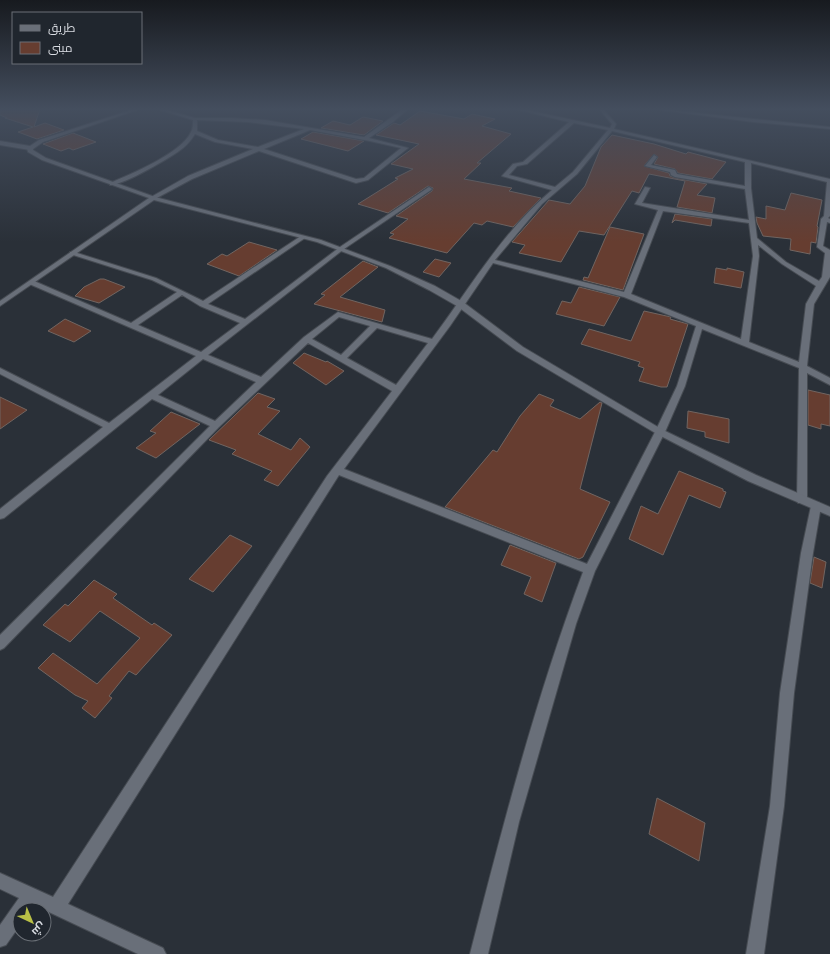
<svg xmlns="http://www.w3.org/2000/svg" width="830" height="954" viewBox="0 0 830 954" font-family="'Public Sans',Cairo,sans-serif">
	<rect width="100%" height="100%" fill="#2a3038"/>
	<g fill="#663d30" stroke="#716561">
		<polygon points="0,109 40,109 34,127 45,123 64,130 37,139 18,132 33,127 5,118 7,118 0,115"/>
		<polygon points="420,111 464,119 472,114 495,119 482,126 511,134 477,163 481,163 464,179 512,188 509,191 541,198 513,227 487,221 482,225 474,223 447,253 389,238 394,234 390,233 408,219 396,216 432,191 433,188 428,186 388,213 358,204 398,179 395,178 413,169 391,164 419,144 376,135 394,123 400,125"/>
		<polygon points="363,117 383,121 364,135 321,128 333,121 350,125"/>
		<polygon points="313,132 364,141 348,151 301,139"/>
		<polygon points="73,133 96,142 73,150 69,148 61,151 43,144"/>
		<polygon points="612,135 654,144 686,154 688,152 726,162 712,179 678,173 675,169 654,164 658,157 654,154 644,166 669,173 670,176 675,178 707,184 697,195 715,198 712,213 677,207 685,181 649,174 639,193 632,191 604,235 579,231 561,262 519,253 525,245 512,242 549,200 570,204 585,186 601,147"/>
		<polygon points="791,193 822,200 817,226 818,227 816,243 811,242 810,254 790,250 791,239 763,236 757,223 756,217 766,219 766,206 785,210"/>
		<polygon points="675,214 712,219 711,226 675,220 672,223"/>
		<polygon points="610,227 644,234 623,290 583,280 584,277 588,278"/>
		<polygon points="249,242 277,250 239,276 207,264 222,254 227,256"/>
		<polygon points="435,259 451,263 439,277 423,272"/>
		<polygon points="363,261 378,267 340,297 385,310 382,322 314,304 325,295 321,294"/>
		<polygon points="716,268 727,270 727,268 744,272 741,288 714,283"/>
		<polygon points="100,279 104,279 125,287 99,303 75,296 84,287"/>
		<polygon points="579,287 620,297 604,326 556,314 562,301 571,303"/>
		<polygon points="644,311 671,317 670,319 688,324 667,387 661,387 639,381 644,368 638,366 640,362 581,344 589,329 631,341"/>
		<polygon points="65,319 91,331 74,342 48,331"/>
		<polygon points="304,353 326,362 327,361 344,371 326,385 293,363"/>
		<polygon points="808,390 830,395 830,426 821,424 821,429 808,425"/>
		<polygon points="258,393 275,399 267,407 280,411 258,434 291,450 300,438 310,447 278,486 264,480 272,471 232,454 236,450 209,440"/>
		<polygon points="539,394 554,400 550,406 580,419 600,402 602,403 580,489 610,502 583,557 579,559 445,507 493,450 497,452 520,416"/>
		<polygon points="0,397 27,410 0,429"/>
		<polygon points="688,411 729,419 729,443 705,437 705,432 687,428"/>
		<polygon points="171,412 200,424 156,458 136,448 156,433 150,431"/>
		<polygon points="679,471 723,489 723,491 726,492 720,508 689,495 663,555 629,539 641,506 658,514"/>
		<polygon points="230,535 252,546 213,592 189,579"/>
		<polygon points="510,545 556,563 542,602 524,594 531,577 501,565"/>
		<polygon points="814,557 826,562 822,588 810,583"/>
		<polygon points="94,580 117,594 113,598 152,625 154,623 172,635 136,675 129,671 109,696 112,698 95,718 82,708 88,701 75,695 38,668 53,653 97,684 140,638 100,611 70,642 43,625 65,604 68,606"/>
		<polygon points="657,798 705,823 699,861 649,834"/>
	</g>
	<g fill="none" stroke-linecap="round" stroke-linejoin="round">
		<defs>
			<g id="minor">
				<path d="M157,109H163L195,118H231L265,120L364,137L403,109H408L393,122L369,138L408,148L368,180L356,183L259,151L192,179L153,200L150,198L151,197L188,176L253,149L215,142L195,134C191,140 188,144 183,148C172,157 122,186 110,185V183C131,174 182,153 191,132C193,129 193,124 193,120ZM197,120L248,122L304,129L258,147L218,140L197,131ZM310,130L370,141L401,148L364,178L356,179L264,149Z"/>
				<path d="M515,109H522L610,128L612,124L599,109H603L616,124L614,129L830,179V216L828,218L830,219V223L827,222L823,246L830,250V277L814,304L807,366L830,378V385L807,373V500L806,503H798L797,500L799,368L702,329L685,386L665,432L595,571L576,624L519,822L488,954H470C503,825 536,697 583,572L339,475L68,904L163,948L166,954H138L34,905L31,910H20V925L6,945L0,947V925L19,898L0,889V873L53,897L327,476L392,391L308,343L219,427L4,648L0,650V635L210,426L152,399L4,518L0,519V509L103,427L0,374V368L109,423L196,356L27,283L31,281H34L131,323L177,292L152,280L70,254V252H74L156,278L203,301L301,236H305V238L208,304L245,319L340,247L429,187L432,189L431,190L344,249L208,355L261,377L304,337L338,312L432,339C470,288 503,231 552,190L502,176L513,164L523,162L569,122ZM574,123L608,130L573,172L555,187L509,175L517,166L527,164ZM612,131L745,162V186L677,174L675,170L651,165L657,157L654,155L645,166L670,172L671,175L675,177L745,189L749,220L642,203L650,188L645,187L635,204L658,210L624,292L495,260L542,204L577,174ZM751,163L827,182L824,216L821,219L817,247L825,253L822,277L819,281L786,262L757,238L751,188ZM663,211L749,223L753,256L741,339L631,294ZM758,245L782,264L816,286L806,304L799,362L749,342L759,256ZM493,263L624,297L696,326L677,386L655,432L587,564L344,469L450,326ZM182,295L200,306L240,323L201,352L138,325ZM339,317L370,326L341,355L312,339ZM377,328L428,343L396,385L347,358ZM203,359L256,382L215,421L158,395Z"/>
				<polygon points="659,109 830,127 830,129 753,122 661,110"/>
				<polygon points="0,141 30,146 33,148 30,150 0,145"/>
				<polygon points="816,502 820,503 821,506 813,553 794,693 784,806 764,954 746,954 770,806 780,693 801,553 811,506 812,503"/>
			</g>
			<polygon id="tertiary" points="134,109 140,109 43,142 33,149 33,150 46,158 155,197 321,240 390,266 435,286 463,302 523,347 663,430 756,475 830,507 830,516 748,481 657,434 517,351 457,306 429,290 386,268 317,242 154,200 0,306 0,301 149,198 42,160 28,152 27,148 39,140"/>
		</defs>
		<use href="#minor" stroke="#464b52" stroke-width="2"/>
		<use href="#tertiary" stroke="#464b52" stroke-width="2"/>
		<use href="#minor" fill="#696f79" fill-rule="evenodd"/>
		<use href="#tertiary" fill="#696f79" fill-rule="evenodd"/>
	</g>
	<linearGradient id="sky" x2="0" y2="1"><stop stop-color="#171a1f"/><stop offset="0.45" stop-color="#444e5e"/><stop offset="1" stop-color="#444e5e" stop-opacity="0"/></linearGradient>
	<rect width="830" height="242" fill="url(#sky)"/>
	<rect x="12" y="12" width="130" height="52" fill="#20262e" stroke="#6a6f76"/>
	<rect x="20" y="25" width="20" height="6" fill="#696f79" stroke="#6a6f76"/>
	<text x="48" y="32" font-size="12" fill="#d9dce2">طريق</text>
	<rect x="20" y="42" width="20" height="12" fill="#663d30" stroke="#6a6f76"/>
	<text x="48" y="52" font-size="12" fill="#d9dce2">مبنى</text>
	<g transform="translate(32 922) rotate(136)"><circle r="19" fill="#20262e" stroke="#6a6f76"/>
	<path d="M0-3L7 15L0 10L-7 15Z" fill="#b9c046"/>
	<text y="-6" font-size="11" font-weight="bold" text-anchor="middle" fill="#d9dce2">ش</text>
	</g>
</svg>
